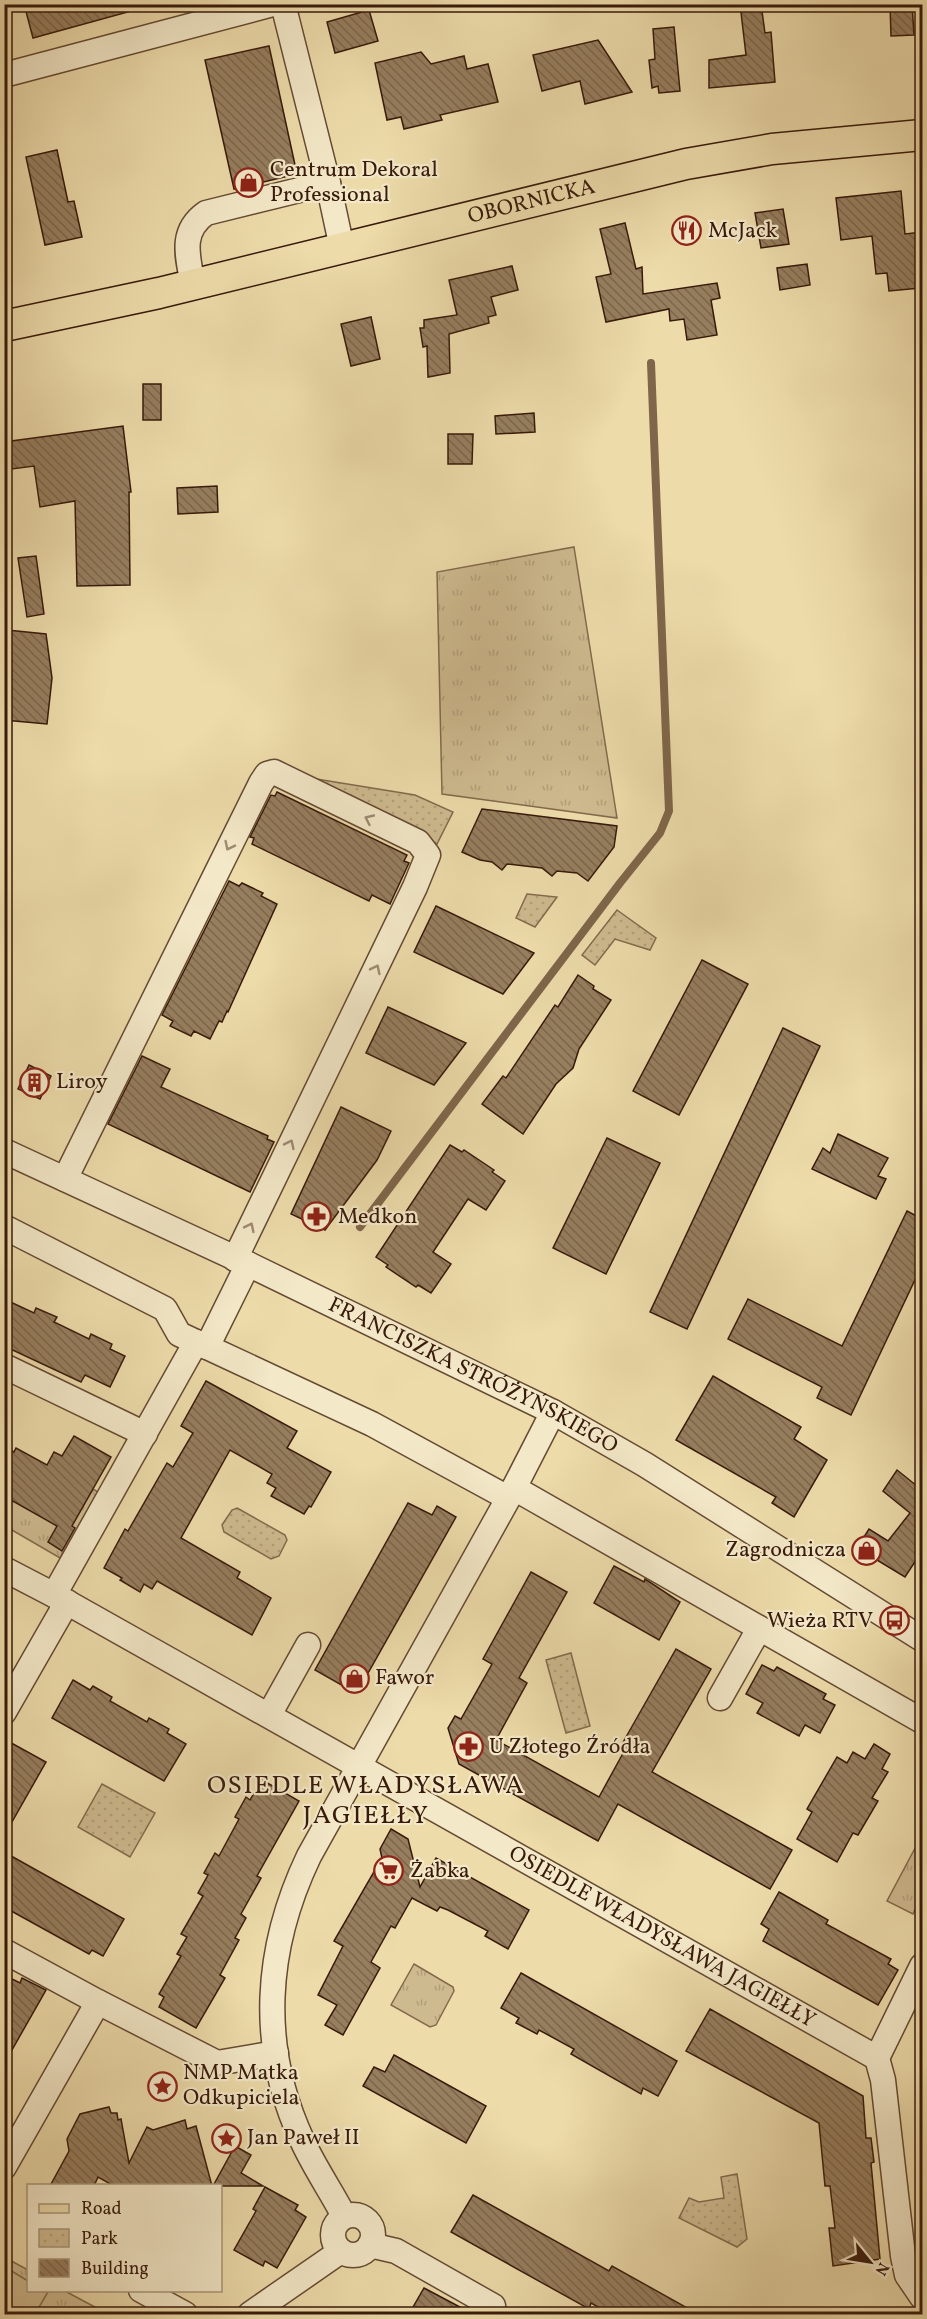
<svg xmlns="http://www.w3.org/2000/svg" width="927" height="2319" viewBox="0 0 927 2319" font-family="Vollkorn,serif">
	<defs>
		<pattern id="grass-tufts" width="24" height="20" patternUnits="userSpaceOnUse" patternTransform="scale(1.5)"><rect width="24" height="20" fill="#ceba8f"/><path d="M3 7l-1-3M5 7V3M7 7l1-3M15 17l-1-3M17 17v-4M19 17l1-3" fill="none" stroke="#b29f7a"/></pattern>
		<pattern id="park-dots" width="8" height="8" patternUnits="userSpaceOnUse" patternTransform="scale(1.5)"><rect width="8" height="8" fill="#ceba8f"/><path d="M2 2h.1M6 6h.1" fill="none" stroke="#b29f7a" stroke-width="1.8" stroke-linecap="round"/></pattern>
		<pattern id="building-back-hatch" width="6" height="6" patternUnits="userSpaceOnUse" patternTransform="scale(1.5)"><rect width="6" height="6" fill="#967e5e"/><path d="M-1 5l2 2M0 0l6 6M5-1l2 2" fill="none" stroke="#7b664c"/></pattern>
	</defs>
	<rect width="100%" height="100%" fill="#eddbaa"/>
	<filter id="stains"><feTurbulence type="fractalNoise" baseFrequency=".00333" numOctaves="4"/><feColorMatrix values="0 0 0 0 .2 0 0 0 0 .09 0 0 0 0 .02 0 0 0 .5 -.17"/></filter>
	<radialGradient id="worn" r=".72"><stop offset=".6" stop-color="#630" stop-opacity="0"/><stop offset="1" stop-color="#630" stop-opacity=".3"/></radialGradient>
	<g fill="url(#grass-tufts)" stroke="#836a4d" stroke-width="1.5">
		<polygon points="574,547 617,818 442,794 437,572"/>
		<polygon points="93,1489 98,1492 60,1558 5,1526 5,1515 13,1501 77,1516"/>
		<polygon points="922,1835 922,1894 913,1914 887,1901"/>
		<polygon points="414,1964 453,1987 454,1991 436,2025 430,2027 391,2005"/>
		<polygon points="4,2257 28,2270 28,2290 65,2291 108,2314 5,2314"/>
	</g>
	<g fill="url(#park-dots)" stroke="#836a4d" stroke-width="1.5">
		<polygon points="298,776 415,795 453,812 437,844"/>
		<polygon points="527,894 557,897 535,927 516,918"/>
		<polygon points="617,910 656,938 650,950 615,939 595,965 582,955"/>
		<polygon points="237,1508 285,1535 287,1540 279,1556 271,1559 224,1532 222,1525 232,1510"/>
		<polygon points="571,1653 590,1726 566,1733 546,1660"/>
		<polygon points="102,1784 155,1813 130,1857 78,1827"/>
		<polygon points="737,2174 747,2239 737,2247 679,2218 689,2198 699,2202 724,2198 721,2177"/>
	</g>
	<polygon fill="#ceba8f" stroke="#836a4d" stroke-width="1.5" points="5,2267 28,2281 28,2290 48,2292 35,2314 5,2314"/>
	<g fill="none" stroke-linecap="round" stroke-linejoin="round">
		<polyline stroke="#7f664a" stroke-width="8" points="360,1227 620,883 660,833 669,811 651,363"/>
	</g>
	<g fill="url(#building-back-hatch)" stroke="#381a0b" stroke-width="1.5">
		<polygon points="24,4 134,4 135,10 33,38"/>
		<polygon points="740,4 761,4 765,33 771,32 775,82 709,88 709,60 746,55"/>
		<polygon points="890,4 912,4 914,35 891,36"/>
		<polygon points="369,10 378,41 335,53 327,22"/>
		<polygon points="674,27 680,91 659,93 658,86 652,88 649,60 655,59 653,29"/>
		<polygon points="598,40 632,92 585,104 580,81 542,91 533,55"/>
		<polygon points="269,46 297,174 234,189 205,60"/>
		<polygon points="421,52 431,64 464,56 467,69 488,64 498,102 440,115 442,120 404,129 401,117 387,120 375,63"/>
		<polygon points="57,150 68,202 74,201 82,237 45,245 26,157"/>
		<polygon points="901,191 905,234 922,232 922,270 918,270 920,288 889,291 887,273 876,274 872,236 841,240 836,198"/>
		<polygon points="783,209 789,244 761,248 755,213"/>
		<polygon points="625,223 636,269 642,267 643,294 717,283 720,298 711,300 717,335 687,340 684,319 670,321 669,309 606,322 596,277 611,274 600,229"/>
		<polygon points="807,264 810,285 780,290 777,268"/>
		<polygon points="512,266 518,290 491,297 496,315 488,317 489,323 449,334 450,373 428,377 427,346 423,347 420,328 424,328 424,320 457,315 449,280"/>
		<polygon points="371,317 380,359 351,366 341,324"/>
		<rect x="143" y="384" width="18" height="36"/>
		<polygon points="534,413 535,432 496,434 495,416"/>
		<polygon points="123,426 131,492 129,492 130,585 77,586 75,501 40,507 34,466 4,470 4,442"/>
		<polygon points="448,434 473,434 472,464 448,464"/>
		<polygon points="217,486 218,512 178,514 177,488"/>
		<polygon points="36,556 44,614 27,617 18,558"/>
		<polygon points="7,630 46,634 52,678 47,724 4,720 4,657"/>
		<polygon points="277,792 407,855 404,861 409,863 390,904 372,895 369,901 252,844 254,838 250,837 271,795 275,796"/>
		<polygon points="482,809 617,826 614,847 588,881 577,873 557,871 552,876 542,868 507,864 502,870 492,862 480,860 462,852"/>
		<polygon points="229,881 239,886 242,883 263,893 261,896 277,904 228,1012 227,1011 222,1022 219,1021 210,1039 194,1031 191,1036 170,1026 173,1021 162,1015"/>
		<polygon points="436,906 534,953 503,994 414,952"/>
		<polygon points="702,960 748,984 679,1115 633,1091"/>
		<polygon points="578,975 594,986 593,989 611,1000 579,1049 573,1068 556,1084 523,1134 482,1104 503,1076 506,1078 555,1005 558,1007"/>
		<polygon points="388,1007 466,1043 434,1085 366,1053"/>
		<polygon points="783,1028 820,1046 687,1329 650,1312"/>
		<polygon points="142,1056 170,1069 161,1087 268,1136 267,1139 274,1142 250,1192 108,1124"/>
		<polygon points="29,1065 51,1076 40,1099 18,1089"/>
		<polygon points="341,1107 391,1131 377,1160 325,1230 291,1214"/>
		<polygon points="838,1134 888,1158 878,1176 886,1179 876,1199 812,1169 823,1148 830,1153"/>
		<polygon points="607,1138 660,1163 606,1274 553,1248"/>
		<polygon points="450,1145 462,1152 464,1150 494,1170 492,1172 505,1181 486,1210 468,1199 433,1252 451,1264 431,1293 418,1285 416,1287 386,1267 388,1265 376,1257"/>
		<polygon points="907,1211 922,1219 922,1265 851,1415 817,1398 822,1387 728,1339 748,1299 842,1346"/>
		<polygon points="4,1299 34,1313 36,1308 57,1317 54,1322 89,1339 91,1334 112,1344 110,1349 125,1356 110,1387 85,1375 81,1382 4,1346"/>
		<polygon points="713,1376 801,1427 794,1439 827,1460 794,1517 772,1503 776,1497 676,1440"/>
		<polygon points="206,1381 297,1431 287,1448 331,1472 311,1507 309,1506 304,1514 271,1496 276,1488 267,1483 272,1474 230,1450 181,1538 240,1572 237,1578 271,1598 252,1635 157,1581 152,1589 144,1584 140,1592 120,1580 122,1578 104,1568 125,1529 128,1531 167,1463 173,1467 193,1433 181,1426"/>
		<polygon points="74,1436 111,1457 72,1526 75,1528 62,1551 48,1542 57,1526 4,1496 4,1447 14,1452 16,1448 47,1465 54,1452 62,1456"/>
		<polygon points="897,1470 922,1490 922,1551 905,1577 857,1548 869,1529 888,1541 910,1513 883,1491"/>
		<polygon points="408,1503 432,1515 437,1506 456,1517 359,1689 352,1691 315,1670"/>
		<polygon points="614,1566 644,1582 645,1579 680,1602 659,1640 594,1603"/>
		<polygon points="531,1572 567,1592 519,1678 527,1683 496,1740 599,1797 627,1746 622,1744 676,1649 711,1669 652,1772 792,1850 770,1889 618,1804 598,1841 459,1764 448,1728 455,1716 461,1719 492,1664 483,1659"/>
		<polygon points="762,1665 774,1671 777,1667 826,1694 823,1699 835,1705 820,1733 805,1725 799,1736 757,1713 763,1703 746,1694"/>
		<polygon points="73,1680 90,1690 93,1686 112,1697 110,1701 147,1722 149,1718 169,1729 167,1733 186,1744 164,1781 52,1718"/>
		<polygon points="4,1739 46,1762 4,1836"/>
		<polygon points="874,1744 890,1754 882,1769 888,1772 872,1798 878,1801 858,1835 853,1833 837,1862 797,1839 812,1812 807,1809 837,1757 847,1763 853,1752 865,1759"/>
		<polygon points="262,1780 299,1801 257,1876 261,1878 241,1914 246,1918 235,1938 239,1940 220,1975 225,1978 196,2028 159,2007 164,1997 159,1994 181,1956 177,1954 187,1937 181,1934 203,1896 198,1893 208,1875 204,1873 215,1853 219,1856 239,1819 235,1817 246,1797 250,1800"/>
		<polygon points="391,1829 408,1839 420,1887 436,1858 529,1910 508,1949 485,1936 488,1931 448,1910 440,1907 437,1911 412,1898 395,1928 391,1926 371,1962 380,1968 343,2035 325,2025 337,2005 318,1995 343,1946 334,1941 382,1858 380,1849"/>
		<polygon points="4,1852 124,1919 103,1956 92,1950 89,1954 4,1907"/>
		<polygon points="779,1892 828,1920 826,1924 891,1959 888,1964 898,1970 878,2005 763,1941 769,1929 761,1924"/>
		<polygon points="521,1973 677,2061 658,2096 643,2088 641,2094 571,2054 574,2049 539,2030 537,2034 516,2023 519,2018 501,2008"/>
		<polygon points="4,1975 20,1983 22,1978 46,1990 4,2064"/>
		<polygon points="710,2009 863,2096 866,2138 871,2138 874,2162 871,2163 880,2259 833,2266 829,2228 835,2228 830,2186 825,2186 819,2123 686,2051"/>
		<polygon points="394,2055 486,2106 466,2143 363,2086 374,2067 385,2072"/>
		<polygon points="109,2107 111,2113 117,2113 118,2120 121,2119 129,2163 147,2127 153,2130 185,2120 187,2129 196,2126 212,2186 114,2186 98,2177 94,2186 50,2186 69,2151 67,2139 80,2114"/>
		<polygon points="235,2146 251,2155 241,2173 263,2186 213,2186"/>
		<polygon points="265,2187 298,2205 295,2210 306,2217 277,2268 265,2261 263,2266 234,2250 256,2211 253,2209"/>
		<polygon points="473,2195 609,2271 612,2266 698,2314 611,2314 591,2303 589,2309 451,2232"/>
		<polygon points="424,2288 473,2314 409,2314"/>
	</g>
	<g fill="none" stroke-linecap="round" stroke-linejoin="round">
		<defs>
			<g id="minor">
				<polyline points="283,4 328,183 342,248"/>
				<polyline points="4,75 273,4"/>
				<path d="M193,285C188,257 179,232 206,213L328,183"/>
				<path id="s1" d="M4,1151L248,1264L553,1412L644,1464L922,1639"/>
				<polyline points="65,1179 261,783 267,774 274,772 418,842 428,855 415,887 235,1259"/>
				<polyline points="4,1227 165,1309 179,1334 196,1342"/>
				<polyline points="207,1347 372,1424 508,1498"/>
				<polyline points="4,1366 145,1434"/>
				<polyline points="514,1488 922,1721"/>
				<path id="s2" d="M4,1569L54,1595L877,2058"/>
				<polyline points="54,1595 196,1342 207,1347 248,1264"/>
				<polyline points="720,1698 759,1629"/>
				<polyline points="4,1712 67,1602"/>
				<polyline points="269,1715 308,1645"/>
				<polyline points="4,1951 98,2002"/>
				<polyline points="877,2058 883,2080 903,2256 907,2275 922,2297"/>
				<polyline points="877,2058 922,1966"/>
				<polyline points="4,2167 98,2002 217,2063 276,2053"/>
				<circle cx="353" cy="2235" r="20"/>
				<path d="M344,2216C331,2191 313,2165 302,2140C258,2045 265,1948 309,1856L514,1488L553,1412"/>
				<polyline points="370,2245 396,2251 493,2306 489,2314"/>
				<polyline points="141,2290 185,2314"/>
				<polyline points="250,2314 341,2251"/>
			</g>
			<g id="major">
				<path id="s3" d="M4,326L159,293L686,164L772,149L922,135"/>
			</g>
		</defs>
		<use href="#minor" stroke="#654a33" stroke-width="27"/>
		<use href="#major" stroke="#381a0b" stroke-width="33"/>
		<use href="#minor" stroke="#f3e8c8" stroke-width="24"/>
		<use href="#major" stroke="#eddbaa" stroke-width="30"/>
	</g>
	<defs><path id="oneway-chevron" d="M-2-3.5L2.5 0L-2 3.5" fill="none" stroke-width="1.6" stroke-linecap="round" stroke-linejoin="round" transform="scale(1.5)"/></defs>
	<g stroke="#9f8b73">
		<use href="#oneway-chevron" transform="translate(369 819) rotate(-155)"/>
		<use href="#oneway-chevron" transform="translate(229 846) rotate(116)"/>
		<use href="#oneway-chevron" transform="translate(376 969) rotate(-64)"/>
		<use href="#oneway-chevron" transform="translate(290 1144) rotate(-64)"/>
		<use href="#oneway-chevron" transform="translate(250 1227) rotate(-64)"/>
	</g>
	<defs>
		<symbol id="shop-ring" viewBox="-11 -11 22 22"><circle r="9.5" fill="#f3e8c8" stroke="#8f2418" stroke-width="1.5"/><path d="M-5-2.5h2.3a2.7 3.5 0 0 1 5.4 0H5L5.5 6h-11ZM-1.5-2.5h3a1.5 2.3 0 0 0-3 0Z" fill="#8f2418"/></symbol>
		<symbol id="restaurant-ring" viewBox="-11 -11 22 22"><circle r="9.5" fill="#f3e8c8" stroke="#8f2418" stroke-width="1.5"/><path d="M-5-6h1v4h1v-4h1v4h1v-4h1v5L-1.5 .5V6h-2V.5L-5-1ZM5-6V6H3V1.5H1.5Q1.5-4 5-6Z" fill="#8f2418"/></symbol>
		<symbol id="building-ring" viewBox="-11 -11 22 22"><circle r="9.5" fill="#f3e8c8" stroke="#8f2418" stroke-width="1.5"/><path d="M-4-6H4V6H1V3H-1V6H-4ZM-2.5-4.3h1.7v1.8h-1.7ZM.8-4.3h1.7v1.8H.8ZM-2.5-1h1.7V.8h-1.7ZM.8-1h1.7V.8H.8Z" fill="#8f2418"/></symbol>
		<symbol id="pharmacy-ring" viewBox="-11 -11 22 22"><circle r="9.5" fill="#f3e8c8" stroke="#8f2418" stroke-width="1.5"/><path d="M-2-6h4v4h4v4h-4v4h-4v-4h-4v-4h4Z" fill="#8f2418"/></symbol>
		<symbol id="bus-ring" viewBox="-11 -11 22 22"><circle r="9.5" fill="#f3e8c8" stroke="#8f2418" stroke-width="1.5"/><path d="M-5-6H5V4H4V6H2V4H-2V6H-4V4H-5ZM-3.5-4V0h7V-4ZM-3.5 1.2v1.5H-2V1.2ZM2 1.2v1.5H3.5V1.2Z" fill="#8f2418"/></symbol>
		<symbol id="supermarket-ring" viewBox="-11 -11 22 22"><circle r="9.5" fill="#f3e8c8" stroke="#8f2418" stroke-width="1.5"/><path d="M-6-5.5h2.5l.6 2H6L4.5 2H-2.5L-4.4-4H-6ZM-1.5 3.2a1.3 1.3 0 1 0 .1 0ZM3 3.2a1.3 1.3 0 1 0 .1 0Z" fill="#8f2418"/></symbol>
		<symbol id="sight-ring" viewBox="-11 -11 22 22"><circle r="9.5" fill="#f3e8c8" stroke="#8f2418" stroke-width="1.5"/><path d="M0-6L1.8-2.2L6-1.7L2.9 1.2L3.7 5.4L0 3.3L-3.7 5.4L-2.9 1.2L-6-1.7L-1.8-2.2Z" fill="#8f2418"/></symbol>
	</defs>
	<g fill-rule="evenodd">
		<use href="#shop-ring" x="232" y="166" width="33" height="33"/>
		<use href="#restaurant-ring" x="670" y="214" width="33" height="33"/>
		<use href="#building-ring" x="18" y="1066" width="33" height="33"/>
		<use href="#pharmacy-ring" x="300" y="1200" width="33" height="33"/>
		<use href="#shop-ring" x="850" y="1534" width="33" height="33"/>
		<use href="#bus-ring" x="878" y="1604" width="33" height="33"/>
		<use href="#shop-ring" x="338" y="1662" width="33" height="33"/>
		<use href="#pharmacy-ring" x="452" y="1730" width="33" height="33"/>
		<use href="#supermarket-ring" x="372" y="1854" width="33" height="33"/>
		<use href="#sight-ring" x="146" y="2070" width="33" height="33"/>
		<use href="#sight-ring" x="210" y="2122" width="33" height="33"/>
	</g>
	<g text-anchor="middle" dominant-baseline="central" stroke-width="4.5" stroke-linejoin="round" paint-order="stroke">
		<g font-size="22" fill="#381a0b" stroke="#f3e8c8" text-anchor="start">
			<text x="270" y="170">Centrum Dekoral<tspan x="270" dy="25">Professional</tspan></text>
			<text x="708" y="231">McJack</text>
			<text x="56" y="1082">Liroy</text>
			<text x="338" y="1217">Medkon</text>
			<text x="846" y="1550" text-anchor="end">Zagrodnicza</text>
			<text x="873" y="1621" text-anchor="end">Wieża RTV</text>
			<text x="375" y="1678">Fawor</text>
			<text x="489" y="1747">U Złotego Źródła</text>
			<text x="410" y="1871">Żabka</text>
			<text x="183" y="2073">NMP Matka<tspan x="183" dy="25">Odkupiciela</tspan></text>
			<text x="247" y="2138">Jan Paweł II</text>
		</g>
		<g font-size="22" fill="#381a0b" stroke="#f3e8c8">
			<text stroke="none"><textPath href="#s3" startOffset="542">OBORNICKA</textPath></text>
			<text stroke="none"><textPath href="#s1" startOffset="520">FRANCISZKA STRÓŻYŃSKIEGO</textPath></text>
			<text stroke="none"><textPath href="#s2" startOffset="754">OSIEDLE WŁADYSŁAWA JAGIEŁŁY</textPath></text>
		</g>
		<g font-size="26" letter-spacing="1.5" fill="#381a0b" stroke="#f3e8c8">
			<text x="366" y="1786">OSIEDLE WŁADYSŁAWA<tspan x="366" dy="30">JAGIEŁŁY</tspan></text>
		</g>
	</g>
	<rect width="927" height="2319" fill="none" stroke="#eddbaa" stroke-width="24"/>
	<rect x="6" y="6" width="915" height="2307" fill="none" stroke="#381a0b" stroke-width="3"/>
	<rect x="12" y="12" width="903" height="2295" fill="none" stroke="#381a0b" stroke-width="1.5"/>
	<rect x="27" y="2184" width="195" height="108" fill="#f3e8c8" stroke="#a8967c" stroke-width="1.5"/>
	<rect x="39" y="2204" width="30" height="9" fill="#eddbaa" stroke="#a8967c" stroke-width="1.5"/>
	<text x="81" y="2214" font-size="18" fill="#381a0b">Road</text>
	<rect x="39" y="2229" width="30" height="18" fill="url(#park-dots)" stroke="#a8967c" stroke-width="1.5"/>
	<text x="81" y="2244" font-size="18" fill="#381a0b">Park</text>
	<rect x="39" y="2259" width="30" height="18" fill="url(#building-back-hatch)" stroke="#a8967c" stroke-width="1.5"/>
	<text x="81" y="2274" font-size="18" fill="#381a0b">Building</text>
	<g transform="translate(870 2262) rotate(120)" stroke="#f3e8c8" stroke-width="4.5" paint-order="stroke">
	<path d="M0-4.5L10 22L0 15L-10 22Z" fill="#381a0b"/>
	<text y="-9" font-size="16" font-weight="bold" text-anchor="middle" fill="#381a0b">N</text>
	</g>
	<rect width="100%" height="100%" filter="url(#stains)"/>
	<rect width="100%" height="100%" fill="url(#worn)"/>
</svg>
